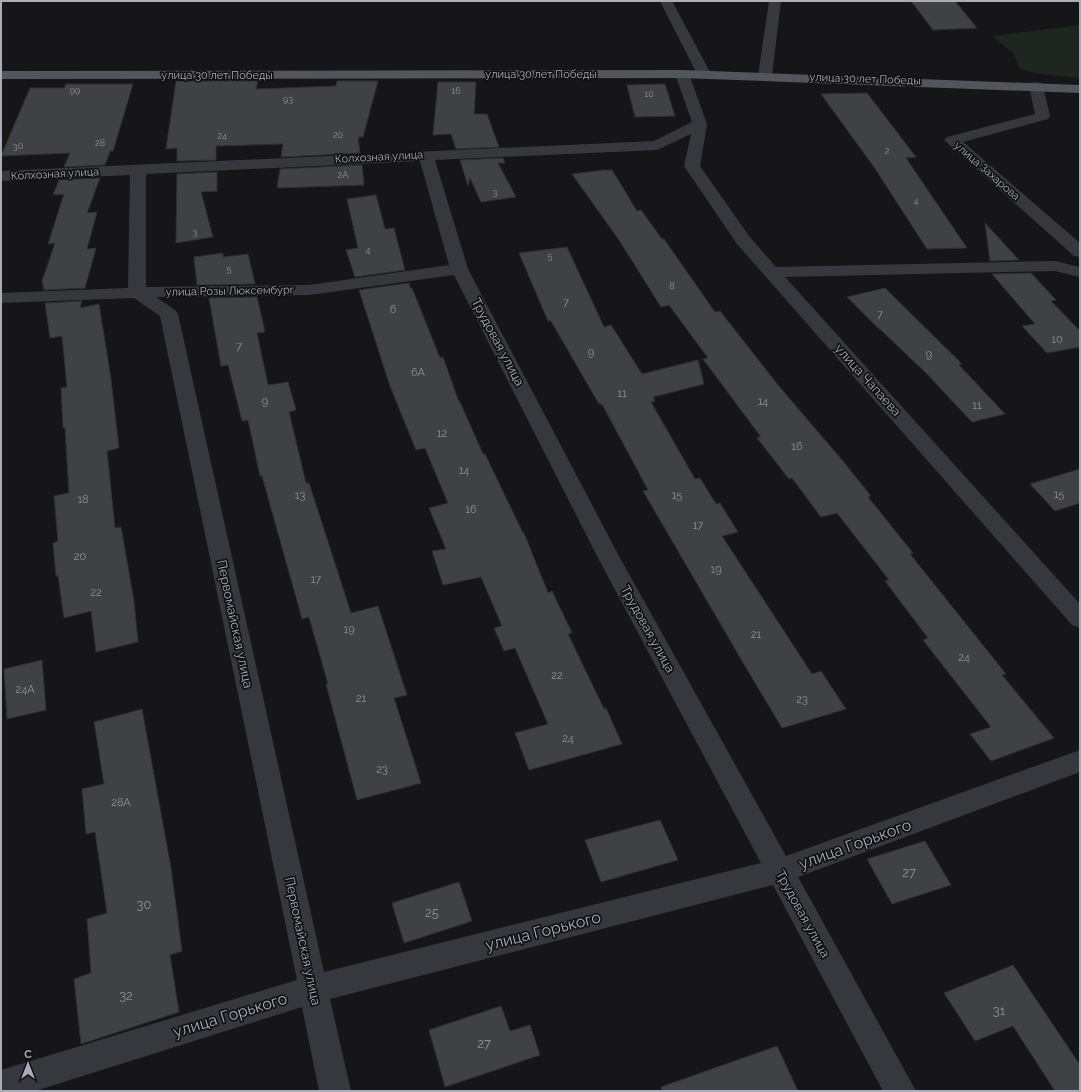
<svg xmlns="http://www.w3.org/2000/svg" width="1081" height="1092" viewBox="0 0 1081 1092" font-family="Raleway,sans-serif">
	<rect width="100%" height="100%" fill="#161618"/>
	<polygon fill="#1e261f" points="1080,25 1080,78 1040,74 1020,69 1014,54 992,36"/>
	<g fill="#404145" stroke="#303034">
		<polygon points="911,1 955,1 977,28 933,30"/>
		<polygon points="176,81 258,81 256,89 336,86 337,81 378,81 363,137 358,137 360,153 281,157 283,144 216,146 216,160 177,161 177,148 166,149"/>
		<polygon points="438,82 476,82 474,114 487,114 499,147 456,149 451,134 433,135"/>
		<polygon points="66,84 133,84 113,151 110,151 105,165 64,167 70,153 1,156 30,88 64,88"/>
		<polygon points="665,84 675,116 635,117 627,85"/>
		<polygon points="867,93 916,157 906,158 967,248 927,249 874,167 821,94"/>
		<polygon points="503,158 505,163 498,163 516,197 481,202 470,178 468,186 460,160"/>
		<polygon points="362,165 364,185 277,188 280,169"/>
		<polygon points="604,170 612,170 637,211 641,210 662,239 664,239 715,312 720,311 778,385 842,460 871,496 868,497 913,553 910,554 1006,674 1002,675 1054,738 991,761 970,734 991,727 923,640 928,638 885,581 889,580 837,513 821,517 792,478 789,479 757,438 761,437 703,359 708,358 669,305 661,307 619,240 572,174"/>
		<polygon points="217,172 217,191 201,192 213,237 176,243 177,174"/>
		<polygon points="100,178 87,213 97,212 87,249 96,248 85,288 44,290 42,281 55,243 48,244 64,194 53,195 59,180"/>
		<polygon points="376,195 385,229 394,228 405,270 355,277 346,250 358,248 347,199"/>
		<polygon points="985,223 1019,260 990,261"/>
		<polygon points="567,247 604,327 611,325 642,374 698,360 704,384 653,397 655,401 651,402 695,479 700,478 716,504 720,503 738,532 722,536 812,674 821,671 846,709 782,728 745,666 643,491 648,490 602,404 599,404 551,321 548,321 519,253"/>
		<polygon points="223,253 223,257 248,254 255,284 197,285 194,257"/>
		<polygon points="1031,273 1056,300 1051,301 1080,331 1080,347 1047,353 1022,326 1035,324 992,274"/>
		<polygon points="409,283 410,288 412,288 440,358 443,357 459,402 460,402 483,454 485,454 523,533 524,533 548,593 552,591 572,633 568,634 604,709 606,708 622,744 529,770 515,733 548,724 515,648 504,651 494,628 502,626 481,577 443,585 432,551 446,549 429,508 448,503 425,448 416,450 390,386 359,290"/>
		<polygon points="885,288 962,364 959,365 1005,414 972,422 927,374 880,329 879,329 847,297"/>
		<polygon points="257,297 265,332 257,333 268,385 288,382 296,410 289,412 306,483 309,483 351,613 378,606 407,695 394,698 421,783 357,800 326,684 328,684 309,617 302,619 262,476 260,476 248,420 242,421 228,365 221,366 209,298"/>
		<polygon points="82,301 80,308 99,304 111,379 119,448 107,451 115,528 121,527 134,601 138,642 96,652 91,611 64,618 58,576 56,576 53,543 58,541 54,496 69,493 65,427 63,428 61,388 67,387 62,336 50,338 45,303"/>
		<polygon points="1080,469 1080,503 1055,511 1030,484"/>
		<polygon points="42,660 46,710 7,719 4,669"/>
		<polygon points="142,709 171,868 182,951 170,955 179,1012 81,1044 74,979 91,973 87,919 107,913 95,832 86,834 82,789 104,784 94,722"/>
		<polygon points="660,820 678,860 601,882 585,840"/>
		<polygon points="925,841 951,885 892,904 867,859"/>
		<polygon points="459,882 472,921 404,943 392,903"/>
		<polygon points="1013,965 1080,1065 1080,1091 1055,1091 1013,1026 975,1041 944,993"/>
		<polygon points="501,1006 510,1031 530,1025 540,1055 445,1087 429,1030"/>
		<polygon points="777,1046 798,1091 662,1091 661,1087"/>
	</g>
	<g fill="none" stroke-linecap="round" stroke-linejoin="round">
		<g fill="#37383d" fill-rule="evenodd">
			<polygon points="660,1 672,1 711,74 709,77 699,77 697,74"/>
			<polygon points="769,1 781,1 772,76 770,79 760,79 758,76"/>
			<path d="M682,70L687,71L689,74L707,124L700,166L749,236L776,267L1055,261L1080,267V277L1055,271L785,277L1080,604V628L1072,625L737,244L684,166L691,134L657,150L435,160L468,269L619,556L786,856L1080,750V772L798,877L916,1091H883L773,885L330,999L351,1091H319L302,1007L35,1091H1V1070L297,980L160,316L134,298L1,303V293L128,288L130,175L1,181V171L654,141L692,122L675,74L677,71ZM420,161L449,265L309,285L146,287V174ZM454,275L597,556L761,863L324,972L178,314L175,310L156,297L309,295Z"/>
			<polygon points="1036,82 1041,83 1043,86 1050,116 1048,119 963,142 1080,243 1080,257 1074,256 944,140 947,137 1035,114 1029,86 1031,83"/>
		</g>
		<polygon fill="#53555c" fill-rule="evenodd" points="682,70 1080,85 1080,93 682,78 1,79 1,71"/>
	</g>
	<g text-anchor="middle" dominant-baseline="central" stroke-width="3.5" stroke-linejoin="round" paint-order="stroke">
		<g font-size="9" fill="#8e929b">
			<text x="75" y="90">99</text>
			<text x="456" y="91">16</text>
			<text x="649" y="94">10</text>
			<text x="288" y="99">93</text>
			<text x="338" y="135">20</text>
			<text x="222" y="136">24</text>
			<text x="100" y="143">28</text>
			<text x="18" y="146">30</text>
			<text x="887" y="151">2</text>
			<text x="343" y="175">2А</text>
			<text x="495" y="192">3</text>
			<text x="916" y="201">4</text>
			<text x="195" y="232">3</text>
			<text x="368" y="250">4</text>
			<text x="550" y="256">5</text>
			<text x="229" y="269">5</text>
			<text x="672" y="286">8</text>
		</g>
		<g font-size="11" fill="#a8adb8" stroke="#111113">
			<text x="541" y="74">улица 30 лет Победы</text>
			<text x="217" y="75">улица 30 лет Победы</text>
			<text transform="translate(865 79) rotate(2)">улица 30 лет Победы</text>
			<text transform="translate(379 157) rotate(-3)">Колхозная улица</text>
			<text transform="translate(987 171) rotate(41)">улица Захарова</text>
			<text transform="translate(55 174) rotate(-3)">Колхозная улица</text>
			<text transform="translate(230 291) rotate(-1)">улица Розы Люксембург</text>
		</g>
		<g font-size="11" fill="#8e929b">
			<text x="566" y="302">7</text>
			<text x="393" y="309">6</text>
			<text x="880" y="314">7</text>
			<text x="1057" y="339">10</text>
			<text x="239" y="346">7</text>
			<text x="591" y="352">9</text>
			<text x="929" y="354">9</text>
			<text x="418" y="372">6А</text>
			<text x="622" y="393">11</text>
			<text x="265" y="401">9</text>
			<text x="763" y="401">14</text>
			<text x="977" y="405">11</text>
			<text x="442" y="433">12</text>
			<text x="797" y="446">16</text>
			<text x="464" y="470">14</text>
			<text x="1059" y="494">15</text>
			<text x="300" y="495">13</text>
			<text x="677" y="495">15</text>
			<text x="83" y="499">18</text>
			<text x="471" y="509">16</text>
			<text x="698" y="525">17</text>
			<text x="80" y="556">20</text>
			<text x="716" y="569">19</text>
			<text x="316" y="579">17</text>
			<text x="96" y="592">22</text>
			<text x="349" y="629">19</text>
			<text x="756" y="634">21</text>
			<text x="964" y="657">24</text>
			<text x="557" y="675">22</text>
			<text x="25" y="689">24А</text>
			<text x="361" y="698">21</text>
			<text x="802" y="699">23</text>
			<text x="568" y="738">24</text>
			<text x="382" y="769">23</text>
			<text x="121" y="802">28А</text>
		</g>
		<g font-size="13" fill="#a8adb8" stroke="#111113">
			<text transform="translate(498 342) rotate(62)">Трудовая улица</text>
			<text transform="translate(868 380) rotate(48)">улица Чапаева</text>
			<text transform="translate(235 624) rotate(78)">Первомайская улица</text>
			<text transform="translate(648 629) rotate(61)">Трудовая улица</text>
			<text transform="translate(803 914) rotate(61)">Трудовая улица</text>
			<text transform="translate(303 941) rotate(78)">Первомайская улица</text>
		</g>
		<g font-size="13" fill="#8e929b">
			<text x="909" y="872">27</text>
			<text x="144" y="904">30</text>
			<text x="432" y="912">25</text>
			<text x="126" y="995">32</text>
			<text x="999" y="1010">31</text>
			<text x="484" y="1043">27</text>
		</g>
		<g font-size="16" fill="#a8adb8" stroke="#111113">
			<text transform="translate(855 844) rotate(-20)">улица Горького</text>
			<text transform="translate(543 931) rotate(-14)">улица Горького</text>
			<text transform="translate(230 1015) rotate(-17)">улица Горького</text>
		</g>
	</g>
	<rect width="1081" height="1092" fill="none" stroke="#a8adb8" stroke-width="4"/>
	<g transform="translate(28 1064)" stroke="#111113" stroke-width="3" paint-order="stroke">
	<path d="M0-3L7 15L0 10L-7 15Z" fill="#a8adb8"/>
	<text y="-6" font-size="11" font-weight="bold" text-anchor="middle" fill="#a8adb8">С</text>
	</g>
</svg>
